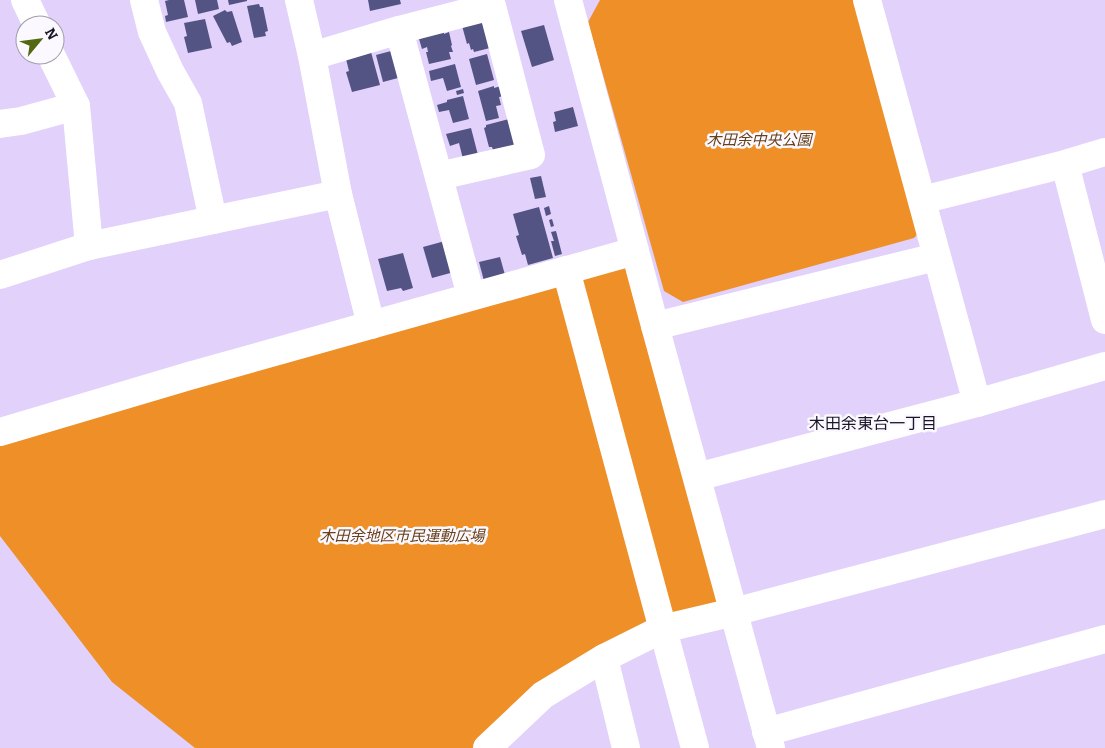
<svg xmlns="http://www.w3.org/2000/svg" width="1105" height="748" viewBox="0 0 1105 748" font-family="Bitter,'Noto Sans JP',serif">
	<rect width="100%" height="100%" fill="#e1d1fb"/>
	<g fill="#ee8f27">
		<polygon points="600,0 858,0 921,230 914,238 683,302 664,291 588,22"/>
		<polygon points="635,251 734,612 662,629 487,748 195,748 112,682 0,536 0,432"/>
	</g>
	<g fill="#535483">
		<polygon points="169,0 184,0 188,17 166,22 165,16 168,15 165,1"/>
		<polygon points="195,0 217,0 219,9 198,14"/>
		<polygon points="228,0 247,0 247,1 229,5"/>
		<polygon points="368,0 400,0 401,4 370,11"/>
		<polygon points="259,4 260,7 263,7 268,31 265,32 266,36 254,38 247,6"/>
		<polygon points="225,10 227,12 232,11 242,42 232,46 230,42 227,43 213,16"/>
		<polygon points="205,19 212,48 188,53 184,37 187,36 184,23"/>
		<polygon points="482,21 490,48 474,52 473,49 471,50 469,43 467,44 461,22"/>
		<polygon points="544,25 554,60 532,67 521,31"/>
		<polygon points="444,30 444,34 449,32 452,45 451,46 453,52 449,52 451,59 429,64 426,52 428,52 427,47 422,49 419,39"/>
		<polygon points="391,51 398,78 383,82 376,55"/>
		<polygon points="371,52 380,85 352,92 346,72 349,71 346,59"/>
		<polygon points="487,54 494,80 476,85 469,59"/>
		<polygon points="455,64 461,87 447,91 443,78 431,81 429,71"/>
		<polygon points="494,86 494,88 501,86 504,96 499,97 501,105 496,106 499,118 486,121 478,91"/>
		<polygon points="463,89 464,93 457,95 456,91"/>
		<polygon points="463,96 469,119 453,123 449,110 439,112 437,105 447,102 447,100"/>
		<polygon points="573,107 578,126 555,132 553,122 556,121 554,112"/>
		<polygon points="509,119 516,147 494,153 492,147 489,147 484,128 486,127 486,125"/>
		<polygon points="471,128 478,155 463,159 459,143 450,146 446,134"/>
		<polygon points="541,176 546,197 535,199 530,178"/>
		<polygon points="549,206 551,214 546,216 544,208"/>
		<polygon points="539,207 553,258 528,265 525,254 522,255 516,236 519,235 513,214"/>
		<polygon points="552,219 554,226 551,227 549,220"/>
		<polygon points="556,231 562,254 555,256 551,241 554,241 551,232"/>
		<polygon points="445,241 454,272 432,278 423,247"/>
		<polygon points="403,253 413,288 403,291 401,288 387,291 378,259"/>
		<polygon points="500,257 505,275 484,281 479,262"/>
	</g>
	<g fill="none" stroke-linecap="round" stroke-linejoin="round">
		<g stroke="#fff" stroke-width="28">
			<polyline points="25,0 37,25"/>
			<polyline points="299,0 312,56 338,194 371,325"/>
			<polyline points="568,0 655,326 771,748"/>
			<polyline points="867,0 977,403"/>
			<polyline points="399,30 492,6 531,155 439,176"/>
			<polyline points="51,55 76,106 89,246"/>
			<polyline points="312,56 399,30 471,296"/>
			<polyline points="0,124 21,121 76,106"/>
			<polyline points="1065,164 1105,320"/>
			<polyline points="922,200 1065,164 1105,152"/>
			<polyline points="213,220 338,194"/>
			<polyline points="566,270 695,748"/>
			<polyline points="0,275 89,246 213,220 188,103 170,71 152,32 144,0"/>
			<polyline points="655,326 936,257"/>
			<polyline points="0,432 189,376 635,251"/>
			<polyline points="697,477 977,403 1105,366"/>
			<polyline points="604,658 626,748"/>
			<polyline points="766,732 1105,639"/>
			<polyline points="487,748 543,695 604,658 662,629 734,612 1105,514"/>
		</g>
	</g>
	<g text-anchor="middle" dominant-baseline="central" stroke-width="5" stroke-linejoin="round" paint-order="stroke">
		<g font-size="15" font-style="italic" fill="#684019" stroke="#fbf9ff">
			<text x="759" y="140">木田余中央公園</text>
			<text x="402" y="536">木田余地区市民運動広場</text>
		</g>
		<g font-size="16" fill="#1c1427" stroke="#fbf9ff">
			<text x="873" y="423">木田余東台一丁目</text>
		</g>
	</g>
	<g transform="translate(40 40) rotate(61)"><circle r="24" fill="#fbf9ff" stroke="#a29da9"/>
	<path d="M0-4L9 19L0 12L-9 19Z" fill="#546813"/>
	<text y="-8" font-size="14" font-weight="bold" text-anchor="middle" fill="#1c1427">N</text>
	</g>
</svg>
